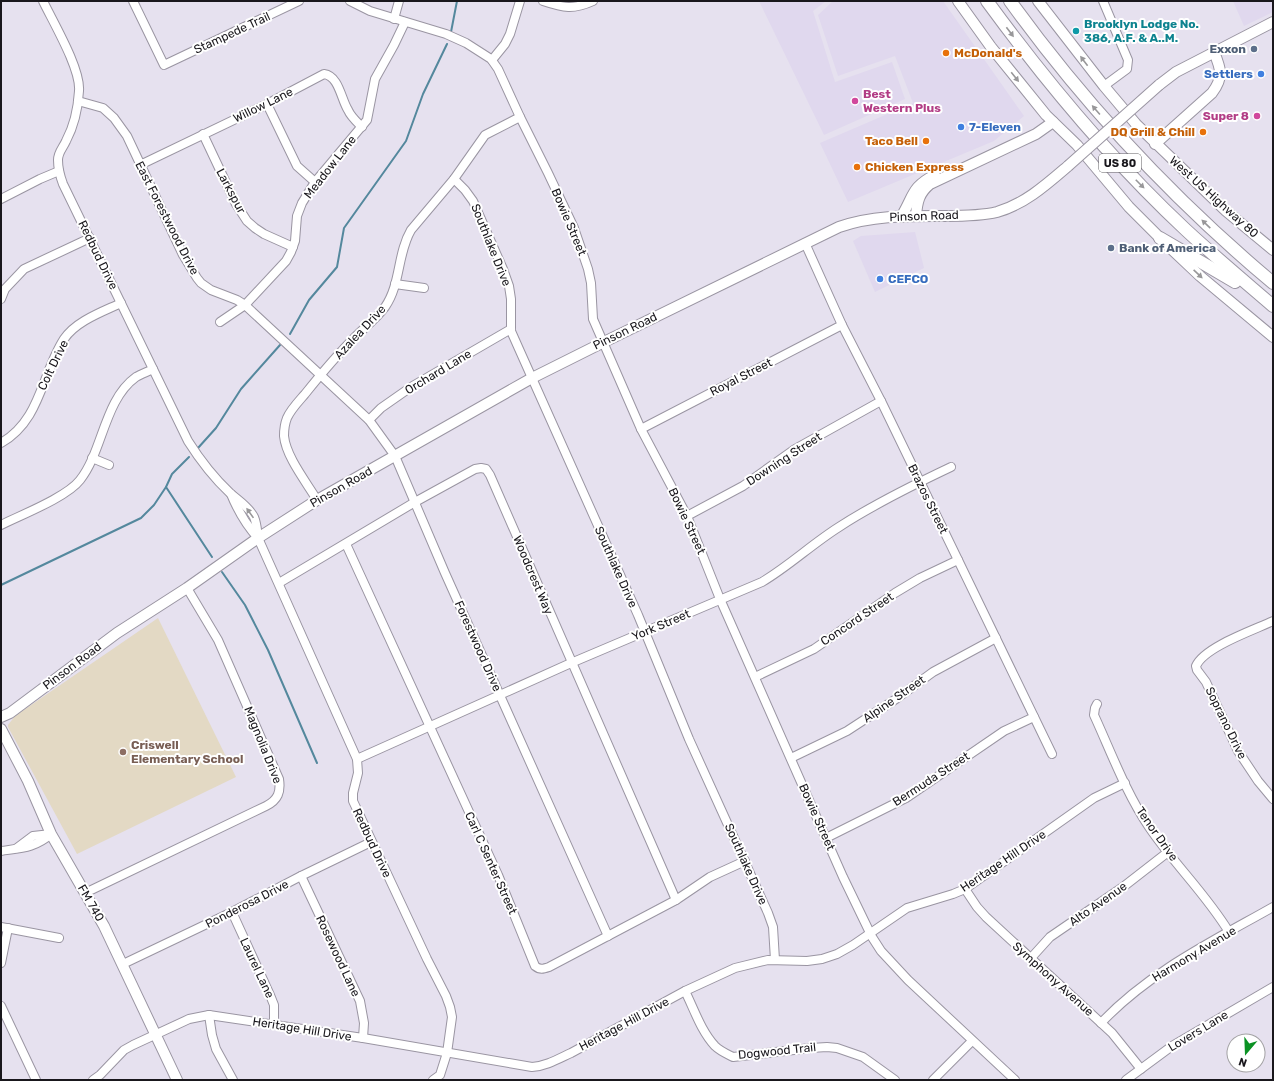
<svg xmlns="http://www.w3.org/2000/svg" width="1274" height="1081" viewBox="0 0 1274 1081" font-family="Rubik,sans-serif">
	<rect width="100%" height="100%" fill="#e6e1ef"/>
	<g fill="#e0d8ee">
		<polygon points="759,1 826,1 813,11 835,82 892,62 905,99 824,135"/>
		<polygon points="833,1 943,1 1024,116 994,141 848,202 820,143 913,103 895,56 838,76 818,15"/>
		<polygon points="1233,1 1273,1 1273,12 1244,26"/>
		<polygon points="915,232 924,268 875,292 853,241 861,236"/>
	</g>
	<polygon fill="#e3d9c4" points="158,618 236,777 77,854 8,727 8,725 15,716"/>
	<g fill="none" stroke-linecap="round" stroke-linejoin="round">
		<g stroke="#54889d" stroke-width="2">
			<polyline points="451,32 457,1"/>
			<polyline points="290,334 309,300 337,267 344,228 406,141 423,94 447,44"/>
			<polyline points="198,448 216,428 241,389 280,345"/>
			<polyline points="166,487 212,557"/>
			<polyline points="222,572 245,605 268,650 317,763"/>
			<polyline points="1,585 141,518 154,505 166,487 172,474 189,457"/>
		</g>
		<defs>
			<g id="minor">
				<path d="M43,1C53,22 81,69 79,91C78,108 74,126 66,141C63,148 58,152 58,160C58,169 60,176 63,184L188,441C200,460 214,478 230,493C239,501 249,507 254,517C257,524 257,531 258,538"/>
				<polyline points="133,1 164,65 299,1"/>
				<polyline points="350,1 370,11 446,34 466,43 491,59 498,69 520,117 548,173 574,228 588,269 591,283 593,319 641,429 687,516 720,599 843,877 872,937 881,951 908,980 1015,1080"/>
				<path d="M543,1C564,8 573,10 593,1"/>
				<polyline points="1103,1 1128,60 1127,69 1104,86"/>
				<polyline points="394,19 399,1"/>
				<polyline points="492,60 505,44 510,34 520,1"/>
				<polyline points="78,101 103,108 114,118 127,136 183,255 197,278 201,283 211,290 237,300 245,305 369,420 395,456 445,573 608,936"/>
				<polyline points="267,104 297,166 315,182"/>
				<polyline points="203,134 236,204 247,221 255,228 264,234 293,247"/>
				<path d="M140,165L267,104L324,74C339,76 341,99 348,110C351,117 357,122 362,127"/>
				<polyline points="454,179 465,190 473,201 503,269 509,286 511,299 511,331 519,349 638,615 689,739 768,913 773,927 775,960"/>
				<polyline points="1,199 40,179 59,171"/>
				<polyline points="805,243 842,325 881,401 1052,754"/>
				<polyline points="395,284 424,288"/>
				<polyline points="1,299 5,289 24,269 90,238"/>
				<polyline points="220,322 245,305 286,261 291,252 295,241 297,216 302,203 315,182 367,120 375,79 394,45 405,22"/>
				<polyline points="369,420 381,408 411,387 511,329"/>
				<polyline points="641,429 842,325"/>
				<path d="M1,443C41,420 41,375 64,339C76,321 102,312 121,303"/>
				<polyline points="92,458 109,465"/>
				<path d="M231,494C238,511 246,525 258,538L357,759L358,773L353,793V801L427,959L446,996L450,1007L452,1017L447,1053L440,1075L433,1080"/>
				<path d="M317,500C307,483 286,457 284,436C284,430 285,423 287,418C291,409 299,401 305,394C321,374 337,355 355,337C365,327 377,318 385,307C401,284 397,254 411,230L454,179L485,135L520,117"/>
				<polyline points="687,516 743,486 795,449 881,401"/>
				<path d="M1,525C21,515 67,497 80,480C103,451 104,400 136,377C141,374 147,372 153,369"/>
				<path d="M346,544L498,875L535,966C540,970 543,969 549,967L676,900L710,877L745,861"/>
				<polyline points="279,583 415,502 475,469 481,468 486,469 490,475 676,900"/>
				<path d="M1273,621C1254,630 1204,647 1196,666L1197,670L1206,682L1238,751L1258,781L1273,799"/>
				<polyline points="755,677 814,649 895,593 920,578 958,560"/>
				<path d="M1097,704L1095,708L1094,715C1111,752 1126,793 1149,827C1174,864 1206,894 1229,932"/>
				<polyline points="791,758 847,731 896,699 933,672 996,638"/>
				<path d="M357,759L571,663L762,582C789,566 812,544 839,527C874,504 913,485 951,467"/>
				<polyline points="826,838 906,798 1004,731 1034,717"/>
				<polyline points="17,848 33,836 51,834"/>
				<path d="M1,851C21,848 35,848 51,834"/>
				<polyline points="301,876 360,1001 364,1023 363,1038"/>
				<polyline points="965,889 977,907 986,917 1112,1033 1141,1069"/>
				<path d="M85,893L266,806C278,800 281,792 279,779L218,640L187,588"/>
				<polyline points="232,912 270,995 274,1005 274,1025"/>
				<polyline points="1,927 59,938"/>
				<polyline points="1031,958 1050,937 1123,887 1168,852"/>
				<polyline points="1,963 8,928"/>
				<polyline points="123,964 232,912 301,876 371,842"/>
				<path d="M685,991C694,1009 701,1031 715,1046C720,1051 727,1054 733,1057L811,1048L827,1047L837,1048L863,1057L895,1080"/>
				<polyline points="1,1006 36,1080"/>
				<polyline points="209,1015 212,1035 216,1049 233,1080"/>
				<path d="M1101,1023C1149,972 1213,941 1273,907"/>
				<path d="M93,1080L100,1075L124,1050L133,1045L189,1019L209,1015L363,1038L532,1067C546,1066 558,1059 571,1053L685,991L735,968L768,960L807,961L822,959L837,954L853,945L907,908L953,894L965,889L1094,798L1125,783"/>
				<polyline points="933,1080 972,1041"/>
				<polyline points="1126,1080 1172,1046 1273,987"/>
			</g>
			<g id="major">
				<polyline points="958,1 991,47 1046,115 1077,145 1129,207 1164,242 1200,276 1273,337"/>
				<polyline points="1038,1 1104,86 1136,124 1226,211 1273,250"/>
				<polyline points="1159,85 1176,72 1273,22"/>
				<path d="M1155,144L1212,93C1224,77 1221,69 1214,52"/>
				<path d="M916,216C917,202 919,193 930,184L1036,134L1053,122"/>
				<path d="M901,217C914,196 911,187 935,175"/>
				<path d="M1,717L10,713L117,633L187,588L258,538L317,500L532,378L604,342L839,227C874,215 909,216 945,216C962,216 981,216 997,212C1025,204 1047,184 1068,166"/>
				<polyline points="1,729 28,781 51,834 104,926 177,1080"/>
			</g>
			<g id="highway">
				<path d="M987,1C1047,83 1112,161 1186,230C1214,256 1244,281 1273,306"/>
				<path d="M1010,1C1086,106 1174,200 1273,283"/>
				<polyline points="1160,238 1235,282"/>
			</g>
		</defs>
		<use href="#minor" stroke="#9a95a2" stroke-width="10"/>
		<use href="#major" stroke="#9a95a2" stroke-width="12"/>
		<use href="#highway" stroke="#9a95a2" stroke-width="14"/>
		<use href="#minor" stroke="#fff" stroke-width="8"/>
		<use href="#major" stroke="#fff" stroke-width="10"/>
		<use href="#highway" stroke="#fff" stroke-width="12"/>
		<defs>
			<polyline id="major-bridge" points="1068,166 1159,85"/>
		</defs>
		<use href="#major-bridge" stroke="#9a95a2" stroke-width="12" stroke-linecap="butt"/>
		<use href="#major-bridge" stroke="#fff" stroke-width="10"/>
	</g>
	<defs><path id="oneway-solid" d="M-6-.8H1V-3.2L6.5 0L1 3.2V.8H-6Z"/></defs>
	<g fill="#989799">
		<use href="#oneway-solid" transform="translate(1010 32) rotate(53)"/>
		<use href="#oneway-solid" transform="translate(1084 61) rotate(-127)"/>
		<use href="#oneway-solid" transform="translate(1015 77) rotate(51)"/>
		<use href="#oneway-solid" transform="translate(1096 110) rotate(-131)"/>
		<use href="#oneway-solid" transform="translate(1140 184) rotate(45)"/>
		<use href="#oneway-solid" transform="translate(1206 224) rotate(-136)"/>
		<use href="#oneway-solid" transform="translate(1198 274) rotate(43)"/>
		<use href="#oneway-solid" transform="translate(250 513) rotate(-125)"/>
	</g>
	<circle fill="#0f9aa8" stroke="#fff" stroke-width="1.5" cx="1076" cy="31" r="4"/>
	<g fill="#5c6f8a" stroke="#fff" stroke-width="1.5">
		<circle cx="1254" cy="49" r="4"/>
		<circle cx="1111" cy="248" r="4"/>
	</g>
	<g fill="#e8710a" stroke="#fff" stroke-width="1.5">
		<circle cx="946" cy="53" r="4"/>
		<circle cx="1203" cy="132" r="4"/>
		<circle cx="926" cy="141" r="4"/>
		<circle cx="857" cy="167" r="4"/>
	</g>
	<g fill="#3f7fe0" stroke="#fff" stroke-width="1.5">
		<circle cx="1261" cy="74" r="4"/>
		<circle cx="961" cy="127" r="4"/>
		<circle cx="880" cy="279" r="4"/>
	</g>
	<g fill="#d1479c" stroke="#fff" stroke-width="1.5">
		<circle cx="855" cy="101" r="4"/>
		<circle cx="1257" cy="116" r="4"/>
	</g>
	<circle fill="#8d6e63" stroke="#fff" stroke-width="1.5" cx="123" cy="752" r="4"/>
	<g text-anchor="middle" dominant-baseline="central" stroke-width="4" stroke-linejoin="round" paint-order="stroke">
		<rect fill="#fff" stroke="#5e5d60" stroke-width="1" x="1099" y="154" width="42" height="18" rx="3"/>
		<g font-size="11" font-weight="bold" fill="#19171c">
			<text x="1120" y="163">US 80</text>
		</g>
		<g font-size="12" font-weight="bold" fill="#0d838f" stroke="#fff" text-anchor="start">
			<text x="1084" y="24">Brooklyn Lodge No.<tspan x="1084" dy="14">386, A.F. &amp; A..M.</tspan></text>
		</g>
		<g font-size="12" fill="#19171c" stroke="#fff">
			<text transform="translate(232 33) rotate(-25)">Stampede Trail</text>
			<text transform="translate(263 105) rotate(-26)">Willow Lane</text>
			<text transform="translate(330 167) rotate(-52)">Meadow Lane</text>
			<text transform="translate(231 191) rotate(62)">Larkspur</text>
			<text transform="translate(1214 197) rotate(42)">West US Highway 80</text>
			<text transform="translate(924 216) rotate(-2)">Pinson Road</text>
			<text transform="translate(167 218) rotate(63)">East Forestwood Drive</text>
			<text transform="translate(569 222) rotate(67)">Bowie Street</text>
			<text transform="translate(491 245) rotate(68)">Southlake Drive</text>
			<text transform="translate(98 255) rotate(64)">Redbud Drive</text>
			<text transform="translate(625 331) rotate(-26)">Pinson Road</text>
			<text transform="translate(360 332) rotate(-47)">Azalea Drive</text>
			<text transform="translate(53 365) rotate(-64)">Colt Drive</text>
			<text transform="translate(438 372) rotate(-31)">Orchard Lane</text>
			<text transform="translate(741 377) rotate(-27)">Royal Street</text>
			<text transform="translate(784 459) rotate(-33)">Downing Street</text>
			<text transform="translate(341 487) rotate(-30)">Pinson Road</text>
			<text transform="translate(928 499) rotate(64)">Brazos Street</text>
			<text transform="translate(687 521) rotate(65)">Bowie Street</text>
			<text transform="translate(616 567) rotate(66)">Southlake Drive</text>
			<text transform="translate(533 575) rotate(67)">Woodcrest Way</text>
			<text transform="translate(857 619) rotate(-34)">Concord Street</text>
			<text transform="translate(661 625) rotate(-23)">York Street</text>
			<text transform="translate(478 646) rotate(66)">Forestwood Drive</text>
			<text transform="translate(72 666) rotate(-37)">Pinson Road</text>
			<text transform="translate(894 699) rotate(-35)">Alpine Street</text>
			<text transform="translate(1226 723) rotate(64)">Soprano Drive</text>
			<text transform="translate(263 745) rotate(68)">Magnolia Drive</text>
			<text transform="translate(931 779) rotate(-33)">Bermuda Street</text>
			<text transform="translate(817 817) rotate(66)">Bowie Street</text>
			<text transform="translate(1157 834) rotate(55)">Tenor Drive</text>
			<text transform="translate(372 843) rotate(65)">Redbud Drive</text>
			<text transform="translate(1003 861) rotate(-34)">Heritage Hill Drive</text>
			<text transform="translate(491 863) rotate(66)">Carl C Senter Street</text>
			<text transform="translate(746 864) rotate(66)">Southlake Drive</text>
			<text transform="translate(91 903) rotate(60)">FM 740</text>
			<text transform="translate(247 904) rotate(-27)">Ponderosa Drive</text>
			<text transform="translate(1098 904) rotate(-35)">Alto Avenue</text>
			<text transform="translate(1194 954) rotate(-31)">Harmony Avenue</text>
			<text transform="translate(338 956) rotate(65)">Rosewood Lane</text>
			<text transform="translate(257 968) rotate(65)">Laurel Lane</text>
			<text transform="translate(1053 979) rotate(42)">Symphony Avenue</text>
			<text transform="translate(624 1024) rotate(-28)">Heritage Hill Drive</text>
			<text transform="translate(302 1029) rotate(9)">Heritage Hill Drive</text>
			<text transform="translate(1198 1031) rotate(-31)">Lovers Lane</text>
			<text transform="translate(777 1051) rotate(-6)">Dogwood Trail</text>
		</g>
		<g font-size="12" font-weight="bold" fill="#4e5e75" stroke="#fff" text-anchor="end">
			<text x="1246" y="49">Exxon</text>
			<text x="1119" y="248" text-anchor="start">Bank of America</text>
		</g>
		<g font-size="12" font-weight="bold" fill="#c56008" stroke="#fff" text-anchor="start">
			<text x="954" y="53">McDonald's</text>
			<text x="1195" y="132" text-anchor="end">DQ Grill &amp; Chill</text>
			<text x="918" y="141" text-anchor="end">Taco Bell</text>
			<text x="865" y="167">Chicken Express</text>
		</g>
		<g font-size="12" font-weight="bold" fill="#366cbe" stroke="#fff" text-anchor="start">
			<text x="1253" y="74" text-anchor="end">Settlers</text>
			<text x="969" y="127">7-Eleven</text>
			<text x="888" y="279">CEFCO</text>
		</g>
		<g font-size="12" font-weight="bold" fill="#b23c85" stroke="#fff" text-anchor="start">
			<text x="863" y="94">Best<tspan x="863" dy="14">Western Plus</tspan></text>
			<text x="1249" y="116" text-anchor="end">Super 8</text>
		</g>
		<g font-size="12" font-weight="bold" fill="#785e54" stroke="#fff" text-anchor="start">
			<text x="131" y="745">Criswell<tspan x="131" dy="14">Elementary School</tspan></text>
		</g>
	</g>
	<rect width="1274" height="1081" fill="none" stroke="#19171c" stroke-width="4"/>
	<g transform="translate(1246 1053) rotate(199)"><circle r="19" fill="#ffffff" stroke="#a3a2a4"/>
	<path d="M0-3L7 15L0 10L-7 15Z" fill="#0b9224"/>
	<text y="-6" font-size="11" font-weight="bold" text-anchor="middle" fill="#19171c">N</text>
	</g>
</svg>
